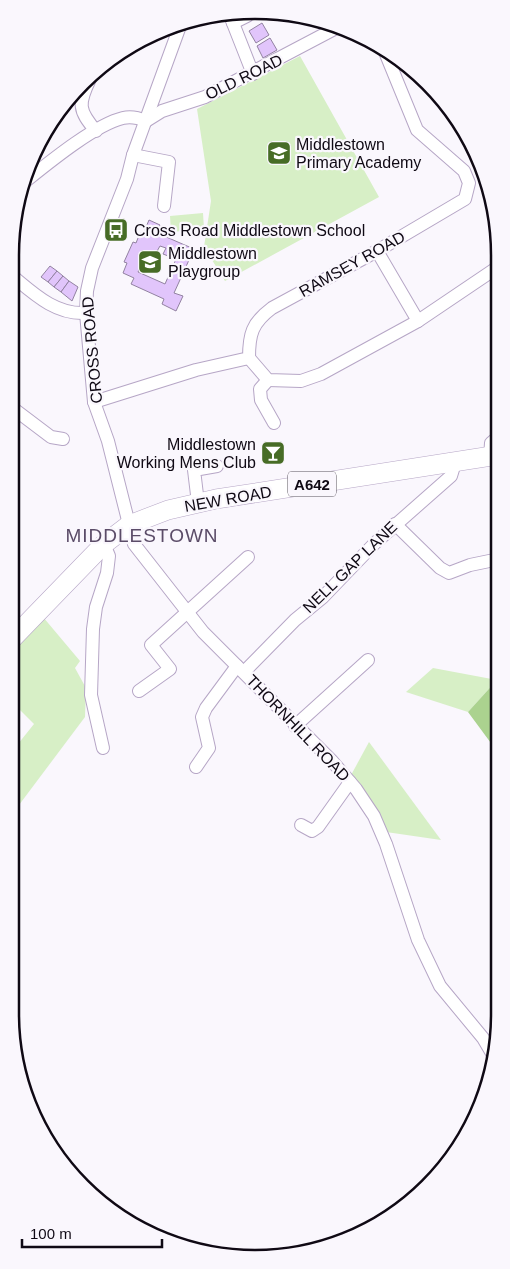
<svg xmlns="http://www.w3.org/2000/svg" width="510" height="1269" viewBox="0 0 510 1269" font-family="Arial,sans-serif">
	<rect width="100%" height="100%" fill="#faf7fd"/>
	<g fill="#d7efc6">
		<polygon points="300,56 379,197 225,281 204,247 211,201 197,109"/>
		<polygon points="203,213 204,229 171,232 170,216"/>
		<polygon points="43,617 80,661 75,668 86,688 85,717 10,817 10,754 34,724 10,700 10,653"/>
		<polygon points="433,668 497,680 468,712 406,692"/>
		<polygon points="369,742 441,840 386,832 350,777"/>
	</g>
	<polygon fill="#abd28f" points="499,670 499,754 468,712 497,680"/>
	<g fill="#e1c5fb" stroke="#9282a1" fill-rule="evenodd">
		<polygon points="262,23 269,35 256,43 249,31"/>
		<polygon points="270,38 277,50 263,58 257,46"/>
		<path d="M149,220L160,225L157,233L194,249L174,293L183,296L176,311L162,304L164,299L131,284L134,278L123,273L127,263L124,262L133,242L136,243L140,233L148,236V234L144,232ZM160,246L166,248L163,254L176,259L165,284L138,272L140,268L150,273L159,254L156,253Z"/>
		<polygon points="50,266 57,271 48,282 41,277"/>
		<polygon points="57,271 63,276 54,287 48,282"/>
		<polygon points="63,276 69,281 61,292 54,287"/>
		<polygon points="69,281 78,287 72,301 61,292"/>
	</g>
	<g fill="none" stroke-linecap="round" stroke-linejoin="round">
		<defs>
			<g id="minor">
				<polyline points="229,13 253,74"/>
				<polyline points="233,23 247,16"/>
				<polyline points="180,26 133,155 127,179 92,268 87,291 86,313 94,402 108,441 134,544 203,632 332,761 356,789 374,816 386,844 418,940 440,986 483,1038 493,1055"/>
				<path d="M90,79C78,104 78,110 96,131"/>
				<polyline points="146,121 162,111 205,97 340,26"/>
				<polyline points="133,155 169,162 164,206"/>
				<path d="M22,184C47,164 94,125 123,118C131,116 139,118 146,121"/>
				<path d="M10,274C33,293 55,315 86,313"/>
				<polyline points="418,321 498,267"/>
				<polyline points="249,358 268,380 301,381 321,374 418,321 377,251"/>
				<polyline points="268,380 260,389 261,400 274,423"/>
				<path d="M94,402L196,370L249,358C249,334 252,323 272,308L377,251L465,199L469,183L464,171L417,130L383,47"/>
				<polyline points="10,406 51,437 63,439"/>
				<polyline points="490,457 491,443 498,437"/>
				<polyline points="198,503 194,470 217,466"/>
				<polyline points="395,524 440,568 449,573 470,565 499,559"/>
				<polyline points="244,672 295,620 323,597 375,543 451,476 455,463"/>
				<polyline points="139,691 170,669 151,645 248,557"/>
				<polyline points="295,726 368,660"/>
				<polyline points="103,748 91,695 93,629 96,607 107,573 109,556 104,544"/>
				<polyline points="196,767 209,748 202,717 206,708 237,666"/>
				<polyline points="301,825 312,831 318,827 350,782"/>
			</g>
			<polyline id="highway" points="10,641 104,544 129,525 168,510 216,499 498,455"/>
		</defs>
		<use href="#minor" stroke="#b6a6c6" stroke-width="14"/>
		<use href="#highway" stroke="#b6a6c6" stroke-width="20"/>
		<use href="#minor" stroke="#fff" stroke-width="12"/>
		<use href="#highway" stroke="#fff" stroke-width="19"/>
	</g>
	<defs>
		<symbol id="school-square" viewBox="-11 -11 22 22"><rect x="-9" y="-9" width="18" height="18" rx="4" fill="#476c26" stroke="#faf7fd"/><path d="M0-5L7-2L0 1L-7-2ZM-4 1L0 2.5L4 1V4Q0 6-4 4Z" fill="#fff"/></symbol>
		<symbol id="bus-square" viewBox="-11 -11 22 22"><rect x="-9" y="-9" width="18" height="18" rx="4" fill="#476c26" stroke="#faf7fd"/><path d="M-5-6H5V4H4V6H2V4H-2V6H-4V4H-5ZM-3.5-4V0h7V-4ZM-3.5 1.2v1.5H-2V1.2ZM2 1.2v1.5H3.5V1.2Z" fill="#fff"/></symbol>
		<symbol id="bar-square" viewBox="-11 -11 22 22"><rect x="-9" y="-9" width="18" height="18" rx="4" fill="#476c26" stroke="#faf7fd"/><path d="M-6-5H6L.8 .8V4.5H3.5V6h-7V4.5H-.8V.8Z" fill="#fff"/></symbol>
	</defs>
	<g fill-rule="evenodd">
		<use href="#school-square" x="265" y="139" width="28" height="28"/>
		<use href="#bus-square" x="102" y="216" width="28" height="28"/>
		<use href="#school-square" x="136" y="248" width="28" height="28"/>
		<use href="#bar-square" x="259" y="439" width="28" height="28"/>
	</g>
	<g text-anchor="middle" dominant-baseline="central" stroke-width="4.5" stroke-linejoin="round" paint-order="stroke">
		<rect fill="#faf7fd" stroke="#56505a" stroke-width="1" x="288" y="471.5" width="48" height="25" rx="4"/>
		<g font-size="15" font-weight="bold" fill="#0f0914">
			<text x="312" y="484">A642</text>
		</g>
		<g font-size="16" fill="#0f0914" stroke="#faf7fd">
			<text transform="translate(244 77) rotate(-26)">OLD ROAD</text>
			<text transform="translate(352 264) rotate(-29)">RAMSEY ROAD</text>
			<text transform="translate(92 350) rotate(-95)">CROSS ROAD</text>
			<text transform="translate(228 499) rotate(-10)">NEW ROAD</text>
			<text transform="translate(350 567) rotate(-44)">NELL GAP LANE</text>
			<text transform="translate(298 728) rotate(46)">THORNHILL ROAD</text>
		</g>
		<g font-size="16" fill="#0f0914" stroke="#faf7fd" text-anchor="start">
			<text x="296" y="144">Middlestown<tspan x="296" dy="18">Primary Academy</tspan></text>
			<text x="134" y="230">Cross Road Middlestown School</text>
			<text x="168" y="253">Middlestown<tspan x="168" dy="18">Playgroup</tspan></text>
			<text x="256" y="444" text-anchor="end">Middlestown<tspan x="256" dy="18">Working Mens Club</tspan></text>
		</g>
		<g font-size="19" letter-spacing="1" fill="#5b4c68" stroke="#faf7fd">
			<text x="142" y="535">MIDDLESTOWN</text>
		</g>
	</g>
	<path d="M0 0H510V1269H0ZM255 19H255A236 236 0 0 1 491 255V1014A236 236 0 0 1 255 1250H255A236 236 0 0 1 19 1014V255A236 236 0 0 1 255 19Z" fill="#faf7fd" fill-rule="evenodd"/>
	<path fill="none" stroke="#0f0914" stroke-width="2.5" d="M255 19H255A236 236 0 0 1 491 255V1014A236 236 0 0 1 255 1250H255A236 236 0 0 1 19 1014V255A236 236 0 0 1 255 19Z"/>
	<path d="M22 1239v8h140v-8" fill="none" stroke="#0f0914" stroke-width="2.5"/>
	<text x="30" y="1239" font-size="15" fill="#0f0914" stroke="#faf7fd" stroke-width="4" paint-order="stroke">100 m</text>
</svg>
